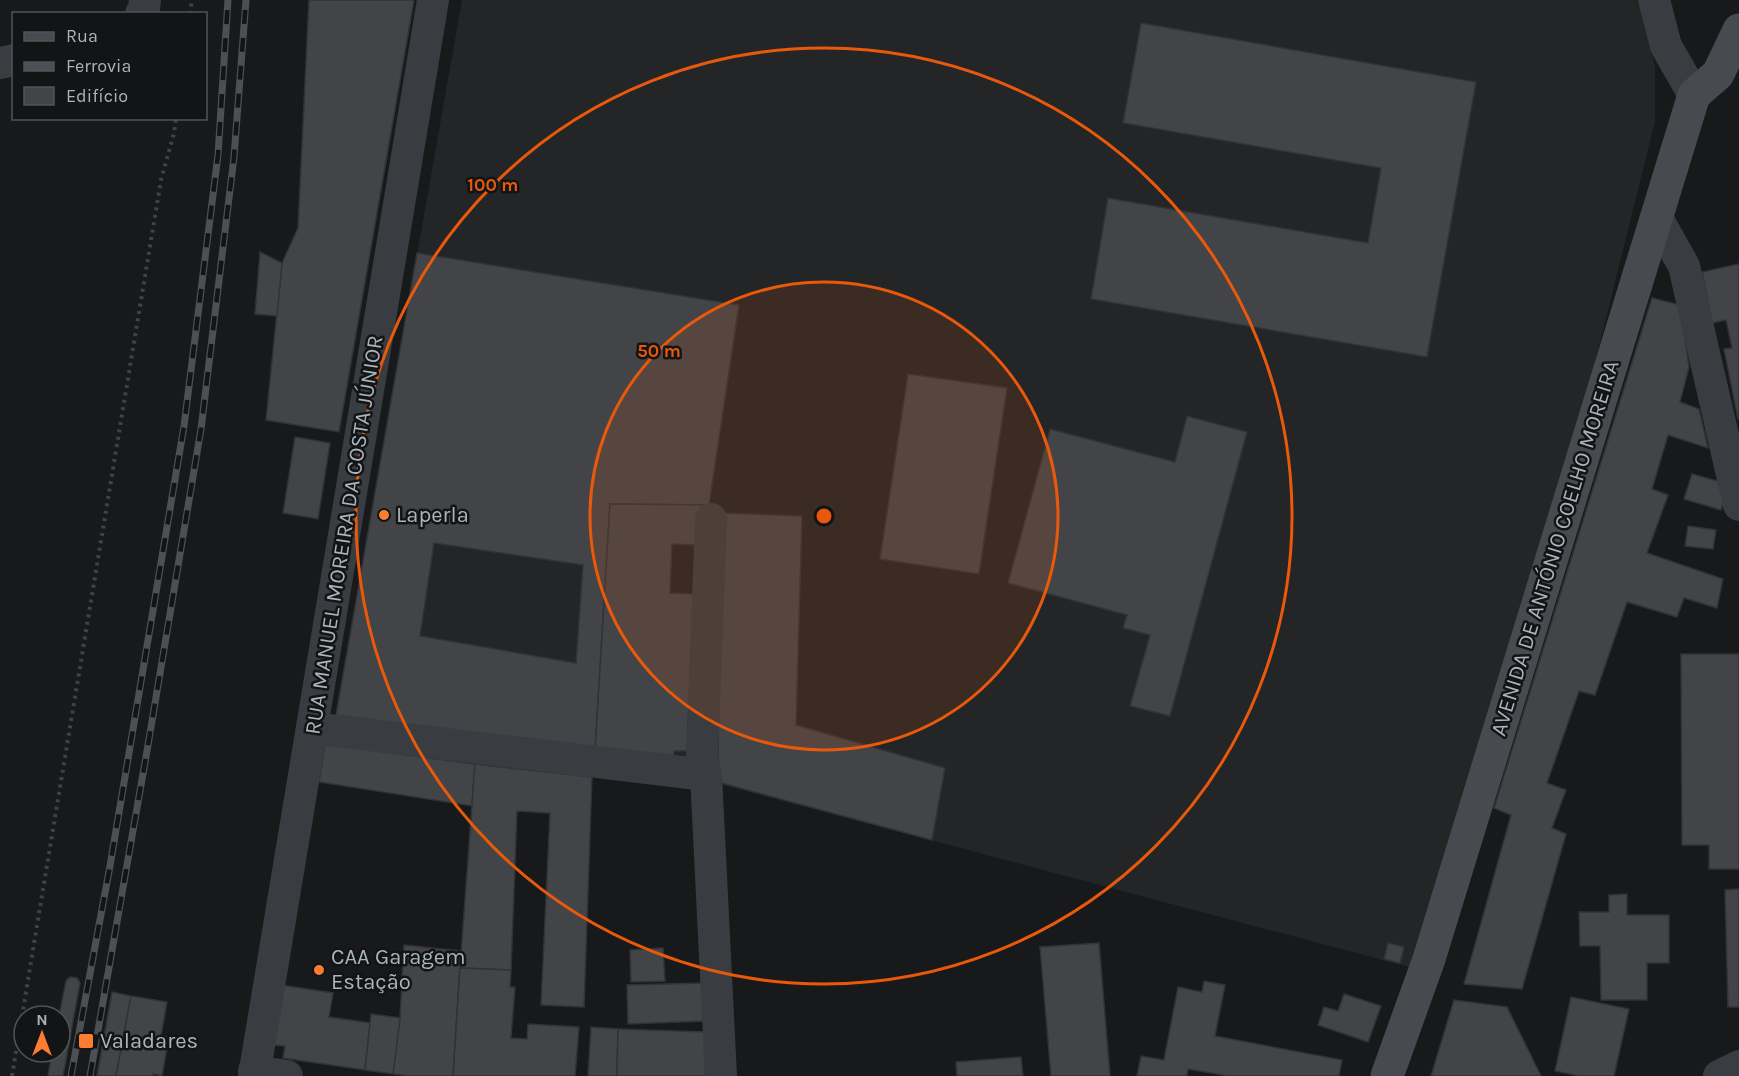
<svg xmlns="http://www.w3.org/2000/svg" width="1739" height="1076" viewBox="0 0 1739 1076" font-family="Karla,sans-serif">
	<rect width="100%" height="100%" fill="#18191a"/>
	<polygon fill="#242527" points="462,0 1637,0 1655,66 1655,121 1587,395 1409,967 595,751 336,715"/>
	<g fill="#424447" stroke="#323336" stroke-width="1.5" fill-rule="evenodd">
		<polygon points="309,0 414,0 339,432 266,420 282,263 298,228"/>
		<polygon points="1141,23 1476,82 1427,357 1091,299 1108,198 1368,243 1381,168 1123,123"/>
		<polygon points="260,252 282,263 277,316 255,314"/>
		<path d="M417,253L739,305L709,505L610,504L595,751L336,715ZM434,543L583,565L576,663L420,636Z"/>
		<polygon points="1739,264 1739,419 1738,419 1724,349 1732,348 1726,320 1712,323 1702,272"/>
		<polygon points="1652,298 1680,305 1689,367 1680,402 1699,409 1708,448 1668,435 1652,489 1668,495 1647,553 1723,579 1717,608 1684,598 1677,617 1627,602 1595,695 1579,691 1547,783 1566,790 1552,828 1566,834 1522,989 1464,984 1511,815 1494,808"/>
		<polygon points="908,374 1007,388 979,574 880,559"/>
		<polygon points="1187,416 1247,432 1170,716 1130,706 1150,635 1123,628 1127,615 1008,583 1050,429 1175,462"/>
		<polygon points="295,437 330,443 318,519 283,513"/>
		<polygon points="1692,474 1728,484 1721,510 1684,499"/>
		<polygon points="610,504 709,505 696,545 672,544 670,593 694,594 687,751 674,751 674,761 595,751"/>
		<polygon points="720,513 802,516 796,725 945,768 932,840 718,782"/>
		<polygon points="1688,526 1716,530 1713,549 1685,546"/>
		<polygon points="1681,654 1739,654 1739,869 1709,869 1709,845 1682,845"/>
		<polygon points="325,744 475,764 472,806 319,782"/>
		<polygon points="475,764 592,777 584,1007 541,1005 550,813 517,811 511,970 460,968"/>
		<polygon points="1739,889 1739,1007 1728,1007 1725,890"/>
		<polygon points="1627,894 1627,915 1669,915 1669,963 1647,963 1647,1000 1601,1000 1600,946 1580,946 1579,912 1609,912 1609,895"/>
		<polygon points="1099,943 1110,1076 1051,1076 1040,947"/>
		<polygon points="1388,943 1404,947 1400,963 1384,959"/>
		<polygon points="404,945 461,951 453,1076 409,1076 393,1074 400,1018"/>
		<polygon points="663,948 665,981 631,982 630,950"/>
		<polygon points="460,968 511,970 510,987 515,987 511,1038 527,1039 528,1024 579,1027 575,1076 453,1076"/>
		<polygon points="70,977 77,978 80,983 63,1076 48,1076 52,1052 60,1052 59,1016 66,981"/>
		<polygon points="1204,981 1225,985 1215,1036 1342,1060 1339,1076 1228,1076 1188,1069 1187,1076 1137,1076 1141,1056 1164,1060 1178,987 1202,992"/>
		<polygon points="705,983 706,1021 628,1024 627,985"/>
		<polygon points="281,985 333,993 329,1017 370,1023 365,1070 283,1058 285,1046 273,1045"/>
		<polygon points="112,992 131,996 116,1076 97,1076"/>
		<polygon points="1344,994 1381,1006 1368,1042 1318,1025 1324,1007 1338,1011"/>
		<polygon points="131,996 167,1002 161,1036 169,1037 162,1076 153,1074 153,1076 116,1076"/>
		<polygon points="1571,997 1629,1009 1614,1076 1579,1076 1555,1071"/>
		<polygon points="1454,1000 1507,1007 1541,1076 1431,1076"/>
		<polygon points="371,1014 400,1018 393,1074 365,1070"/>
		<polygon points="591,1027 618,1029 617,1076 588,1076"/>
		<polygon points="618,1029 707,1032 705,1076 617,1076"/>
		<polygon points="1021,1057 1023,1076 957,1076 956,1062"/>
	</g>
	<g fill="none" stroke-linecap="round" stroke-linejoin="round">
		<g stroke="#3f4347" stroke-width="4" stroke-dasharray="3 4.5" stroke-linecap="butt">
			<polyline points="190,14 192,0"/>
			<polyline points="12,1076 161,180 174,133 176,118"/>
		</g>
		<g stroke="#393c40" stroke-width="32">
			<polyline points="1654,0 1666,46 1694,95"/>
			<polyline points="141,14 144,8 145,0"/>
			<polyline points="0,63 14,60"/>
			<polyline points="1657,218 1684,266 1739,505"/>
			<polyline points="711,519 702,756 706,775 721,1076"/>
			<polyline points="312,728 706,775"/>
			<polyline points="254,1071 287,1076"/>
			<polyline points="254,1076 433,0"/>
			<polyline points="1719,1076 1739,1066"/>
		</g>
		<polyline stroke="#474b50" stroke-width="33" points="1387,1076 1429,959 1694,95 1718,74 1739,30"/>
		<defs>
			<g id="rail">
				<polyline points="71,1076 110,866 184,426 218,155 228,0"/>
				<polyline points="90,1076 147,751 201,429 234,157 246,0"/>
			</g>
		</defs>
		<use href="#rail" stroke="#4c5055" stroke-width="7"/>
		<use href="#rail" stroke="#131415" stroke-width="4.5" stroke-dasharray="14" stroke-linecap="butt"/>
	</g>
	<circle cx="824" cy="516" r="234" fill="#e8590c" fill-opacity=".12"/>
	<g fill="none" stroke="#e8590c" stroke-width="3">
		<circle cx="824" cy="516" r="234"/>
		<circle cx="824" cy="516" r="468"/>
	</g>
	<g fill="#fa7d31" stroke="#131415" stroke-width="2">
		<circle cx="384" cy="515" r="6"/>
		<circle cx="319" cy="970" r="6"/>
		<rect x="78" y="1033" width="16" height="16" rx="3"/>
	</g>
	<g text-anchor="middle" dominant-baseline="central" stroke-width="5" stroke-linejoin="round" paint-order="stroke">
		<g font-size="22" fill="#aab4bb" stroke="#131415" text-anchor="start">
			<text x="396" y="515">Laperla</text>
			<text x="331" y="957">CAA Garagem<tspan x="331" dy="25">Estação</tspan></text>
			<text x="100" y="1041">Valadares</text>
		</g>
		<g font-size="22" fill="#aab4bb" stroke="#131415">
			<text transform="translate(344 535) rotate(-81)">RUA MANUEL MOREIRA DA COSTA JÚNIOR</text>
			<text transform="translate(1555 548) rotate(-73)">AVENIDA DE ANTÓNIO COELHO MOREIRA</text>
		</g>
	</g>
	<circle cx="824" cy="516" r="9" fill="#e8590c" stroke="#131415" stroke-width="3"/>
	<g font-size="18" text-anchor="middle" font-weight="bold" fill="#e8590c" stroke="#131415" stroke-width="5" stroke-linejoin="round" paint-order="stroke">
		<text x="493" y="191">100 m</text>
		<text x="659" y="357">50 m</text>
	</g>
	<rect x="12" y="12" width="195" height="108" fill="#131415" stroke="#4f5457" stroke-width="1.5"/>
	<rect x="24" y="32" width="30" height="9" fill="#474b50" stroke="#4f5457" stroke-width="1.5"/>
	<text x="66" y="42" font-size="18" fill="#aab4bb">Rua</text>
	<rect x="24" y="62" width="30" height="9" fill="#4c5055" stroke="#4f5457" stroke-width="1.5"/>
	<text x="66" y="72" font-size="18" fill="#aab4bb">Ferrovia</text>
	<rect x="24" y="87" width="30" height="18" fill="#424447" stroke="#4f5457" stroke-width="1.5"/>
	<text x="66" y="102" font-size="18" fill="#aab4bb">Edifício</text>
	<g transform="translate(42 1034)"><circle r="28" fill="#131415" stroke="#4f5457" stroke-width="1.5"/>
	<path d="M0-4.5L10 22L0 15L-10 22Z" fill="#fa7d31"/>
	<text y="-9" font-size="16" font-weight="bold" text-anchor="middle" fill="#aab4bb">N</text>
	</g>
</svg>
